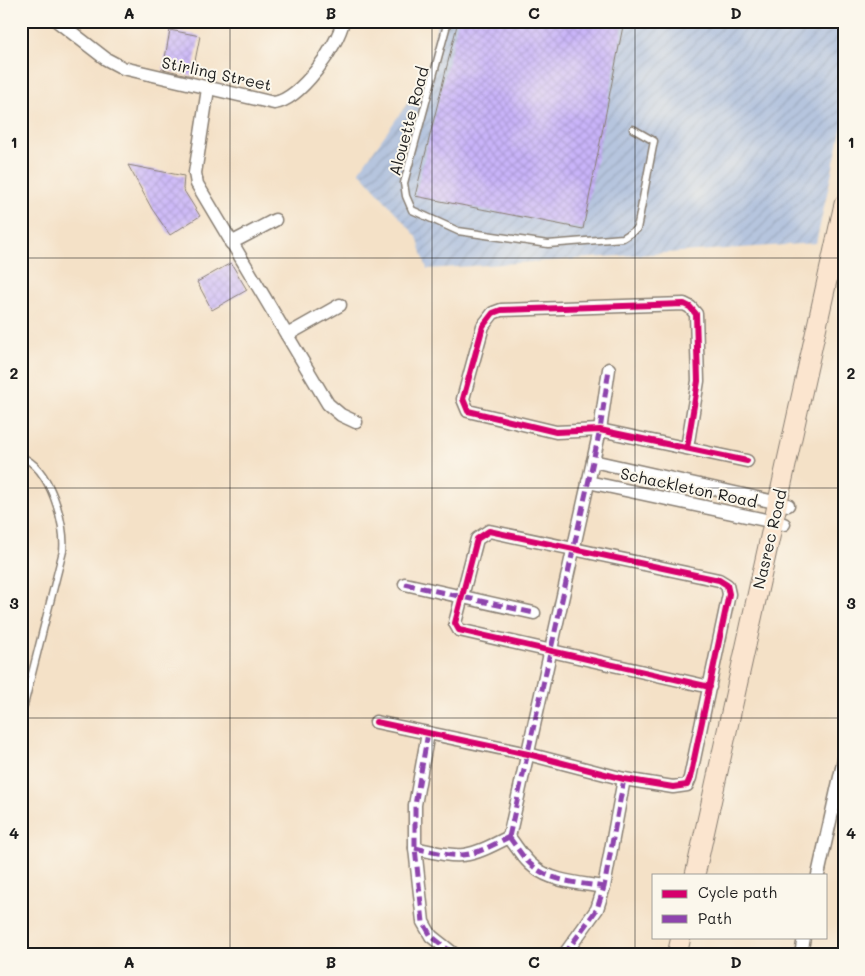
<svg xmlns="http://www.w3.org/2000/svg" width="865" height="976" viewBox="0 0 865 976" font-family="Mali,sans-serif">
	<defs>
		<pattern id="industrial-furrows" width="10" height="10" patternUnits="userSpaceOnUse" patternTransform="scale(1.25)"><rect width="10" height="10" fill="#b6c5de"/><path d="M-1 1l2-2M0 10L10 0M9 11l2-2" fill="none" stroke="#9ca9be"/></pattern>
		<pattern id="building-cross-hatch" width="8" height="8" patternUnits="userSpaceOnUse" patternTransform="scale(1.25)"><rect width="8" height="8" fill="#c9b4f9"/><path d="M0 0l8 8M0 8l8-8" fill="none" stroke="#ac9ad5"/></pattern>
	</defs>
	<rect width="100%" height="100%" fill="#fbf7ec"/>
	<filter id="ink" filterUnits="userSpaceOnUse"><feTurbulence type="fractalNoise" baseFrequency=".02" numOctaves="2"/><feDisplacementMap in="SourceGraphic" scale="10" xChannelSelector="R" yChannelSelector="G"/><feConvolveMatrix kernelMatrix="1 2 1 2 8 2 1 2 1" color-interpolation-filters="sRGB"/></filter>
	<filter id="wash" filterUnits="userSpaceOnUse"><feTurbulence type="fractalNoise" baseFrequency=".0096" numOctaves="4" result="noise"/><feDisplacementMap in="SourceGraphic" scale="20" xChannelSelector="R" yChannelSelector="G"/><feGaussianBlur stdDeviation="1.12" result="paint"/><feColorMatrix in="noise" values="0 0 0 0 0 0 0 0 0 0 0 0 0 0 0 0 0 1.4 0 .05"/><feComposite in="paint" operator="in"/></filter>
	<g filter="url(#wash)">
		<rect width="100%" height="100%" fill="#f4e1c7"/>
		<polygon fill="url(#industrial-furrows)" points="438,21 844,21 844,118 816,243 427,269 417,237 359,171 425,79"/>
		<g id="blocks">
			<g fill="url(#building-cross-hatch)">
				<polygon points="458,21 624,21 583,229 415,196"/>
				<polygon points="170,30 200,36 192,76 163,69"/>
				<polygon points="128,165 184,176 183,189 200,216 170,235 152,209"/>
				<polygon points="231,263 247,290 212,310 197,282"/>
			</g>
		</g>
	</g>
	<g filter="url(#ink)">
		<use href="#blocks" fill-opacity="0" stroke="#887e72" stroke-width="1"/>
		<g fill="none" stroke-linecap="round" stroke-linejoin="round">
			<defs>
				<g id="lane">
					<polyline points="448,21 404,183 406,196 412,210 458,231 548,244 623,238 637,229 654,141 633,129"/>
					<path d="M21,457C50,467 66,524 63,551L21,717"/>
				</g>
				<g id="street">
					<path d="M57,21L106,59L123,68L274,103C300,100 338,46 343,21"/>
					<polyline points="208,89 195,173 197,184 328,404 341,415 356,422"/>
					<polyline points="231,243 275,220"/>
					<polyline points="287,335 340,305"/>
					<polyline points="687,448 698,381 696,314 690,307 684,304 501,310 493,313 483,326 463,399 468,411 556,432 600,430 747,461"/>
					<polyline points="593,461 788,505"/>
					<polyline points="588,482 784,524"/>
					<polyline points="405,584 534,613"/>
					<polyline points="376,722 528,754 624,779 673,787 687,785 690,778 729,594 727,585 719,580 489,531 477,539 455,623 459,630 710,687"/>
					<polyline points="428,733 415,805 415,848 423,922 431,936 455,955"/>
					<polyline points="509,837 600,430 609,369"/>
					<path d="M509,837C517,847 524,860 534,867C552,882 581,883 604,887"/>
					<path d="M415,848C463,859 466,859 509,837"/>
					<polyline points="818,875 844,759"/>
					<polyline points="564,955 597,909 604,887 624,779"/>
					<polyline points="801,955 804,937"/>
				</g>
				<g id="secondary">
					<polyline points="695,875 844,204"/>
					<polyline points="677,955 681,937"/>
				</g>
			</defs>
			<use href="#lane" stroke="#887e72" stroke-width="9"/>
			<use href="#street" stroke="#887e72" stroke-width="15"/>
			<use href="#secondary" stroke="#887e72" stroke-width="21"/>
			<use href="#lane" stroke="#fff" stroke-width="6"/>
			<use href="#street" stroke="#fff" stroke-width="12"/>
			<use href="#secondary" stroke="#fbe5cf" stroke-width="19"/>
			<g stroke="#8e44ad" stroke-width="5" stroke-dasharray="10 5" stroke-linecap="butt">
				<polyline points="405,584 534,613"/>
				<polyline points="428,733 415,805 415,848 423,922 431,936 455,955"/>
				<polyline points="509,837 600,430 609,369"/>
				<path d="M509,837C517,847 524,860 534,867C552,882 581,883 604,887"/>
				<path d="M415,848C463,859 466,859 509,837"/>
				<polyline points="564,955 597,909 604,887 624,779"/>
			</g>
			<defs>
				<g id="cycleway">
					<polyline points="687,448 698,381 696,314 690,307 684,304 501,310 493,313 483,326 463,399 468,411 556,432 600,430 747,461"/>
					<polyline points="376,722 528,754 624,779 673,787 687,785 690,778 729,594 727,585 719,580 489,531 477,539 455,623 459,630 710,687"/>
				</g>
			</defs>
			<use href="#cycleway" stroke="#fbf7ec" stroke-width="9"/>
			<use href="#cycleway" stroke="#d6006c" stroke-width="6"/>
		</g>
	</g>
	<path fill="none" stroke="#1c1c1c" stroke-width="1" stroke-opacity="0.55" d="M230,21V955M432,21V955M635,21V955M21,258H844M21,488H844M21,718H844"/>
	<g text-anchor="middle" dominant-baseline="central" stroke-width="4" stroke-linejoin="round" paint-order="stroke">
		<g font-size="16" fill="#1c1c1c" stroke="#fbf7ec">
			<text transform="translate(217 73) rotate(12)">Stirling Street</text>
			<text transform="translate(408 121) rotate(-75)">Alouette Road</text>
			<text transform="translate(689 487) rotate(12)">Schackleton Road</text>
			<text transform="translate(769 539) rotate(-77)">Nasrec Road</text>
		</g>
	</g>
	<rect width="865" height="976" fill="none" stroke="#fbf7ec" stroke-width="55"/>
	<rect x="652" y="874" width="175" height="65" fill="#fbf7ec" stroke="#a29f99"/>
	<rect x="662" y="890" width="25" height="8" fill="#d6006c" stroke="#a29f99"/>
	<text x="698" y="898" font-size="15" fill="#1c1c1c">Cycle path</text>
	<rect x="662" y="915" width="25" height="8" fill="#8e44ad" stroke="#a29f99"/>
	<text x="698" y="924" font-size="15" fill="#1c1c1c">Path</text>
	<rect x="28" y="28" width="810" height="920" fill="none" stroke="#1c1c1c" stroke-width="2"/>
	<g font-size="16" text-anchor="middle" font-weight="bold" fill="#1c1c1c">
		<text x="129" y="19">A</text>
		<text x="331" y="19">B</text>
		<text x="534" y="19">C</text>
		<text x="736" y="19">D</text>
		<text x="14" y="148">1</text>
		<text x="851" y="148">1</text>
		<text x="14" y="379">2</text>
		<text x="851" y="379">2</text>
		<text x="14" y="609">3</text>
		<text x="851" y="609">3</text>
		<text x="14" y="839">4</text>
		<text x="851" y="839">4</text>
		<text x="129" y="968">A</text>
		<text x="331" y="968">B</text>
		<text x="534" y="968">C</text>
		<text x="736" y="968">D</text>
	</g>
</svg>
